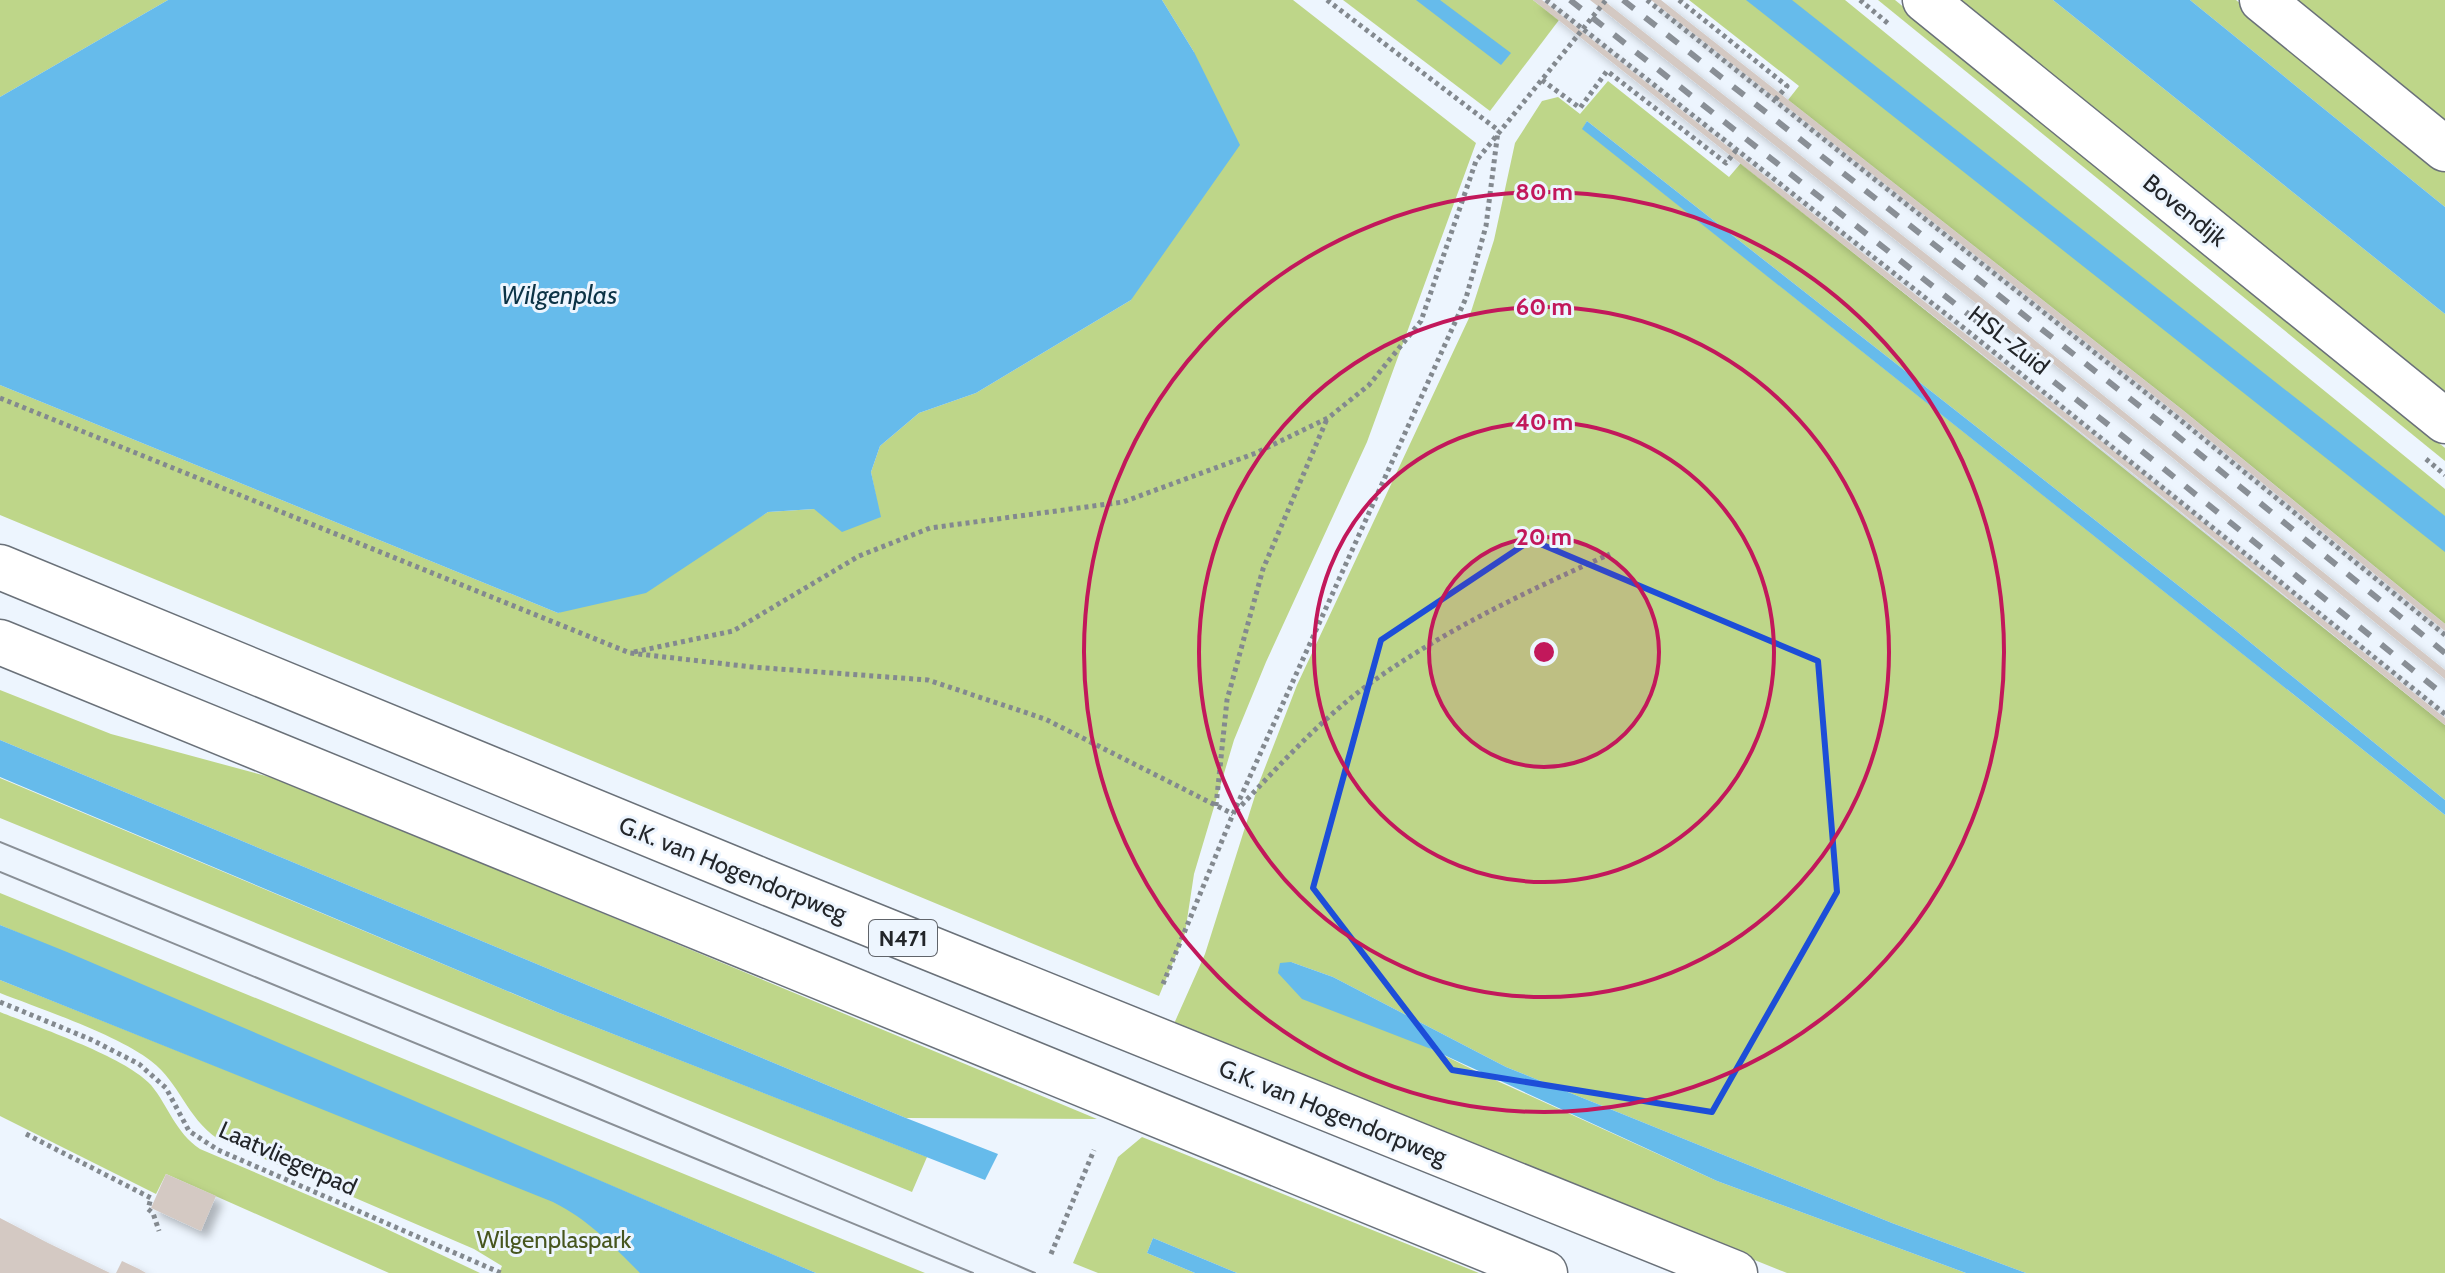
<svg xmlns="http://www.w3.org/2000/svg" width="2445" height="1273" viewBox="0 0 2445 1273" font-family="Cabin,sans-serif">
	<defs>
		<filter id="shadow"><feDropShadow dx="7" dy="7" stdDeviation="4" flood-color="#0004"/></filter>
	</defs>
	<rect width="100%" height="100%" fill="#edf5fe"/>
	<g fill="#bed689">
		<polygon points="0,0 168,0 0,97"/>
		<polygon points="1162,0 1293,0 1476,143 1367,442 1266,662 1234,740 1194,874 1185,933 1159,996 0,515 0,385 558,613 716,544 768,512 814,509 880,517 871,472 880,446 919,413 976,393 1131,300 1194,52"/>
		<polygon points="1343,0 1533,0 1559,20 1490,111"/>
		<polygon points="1689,0 1845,0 2445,489 2445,624 2185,412 1788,100 1799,86"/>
		<polygon points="1878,0 1895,0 2445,448 2445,461"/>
		<polygon points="1957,0 2053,0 2445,314 2445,395"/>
		<polygon points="2190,0 2236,0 2445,170 2445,207"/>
		<polygon points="2280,0 2445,0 2445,133"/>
		<polygon points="1608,81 1729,177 1741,163 2445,725 2445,800 2235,630 1587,121 1583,129 2445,815 2445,1273 2026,1273 1892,1223 1506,1067 1333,977 1291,962 1431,1049 1482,1074 1717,1181 1966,1273 1787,1273 1173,1026 1205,954 1259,783 1297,685 1469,318 1494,240 1515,143 1542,101 1558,97 1580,114"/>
		<polygon points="0,690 111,734 288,782 1097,1119 906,1118 0,740"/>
		<polygon points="0,778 557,1012 927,1157 912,1192 0,818"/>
		<polygon points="0,893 925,1273 816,1273 0,925"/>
		<path d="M0,980L537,1194L726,1273H499L502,1266L474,1249L218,1139C186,1117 180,1083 151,1061C118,1035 41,1009 0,993Z"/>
		<path d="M0,1012C37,1027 126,1057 151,1085C169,1107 175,1132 200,1149L376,1224L480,1273H389L166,1174L156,1194L0,1116Z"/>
		<polygon points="1142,1137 1479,1273 1237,1273 1153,1238 1147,1253 1195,1273 1098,1273 1073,1263 1118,1157"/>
	</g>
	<g fill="#66bbeb">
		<polygon points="168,0 1162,0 1194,52 1240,145 1131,300 976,393 919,413 880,446 871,472 881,517 842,532 814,509 768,512 646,593 558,613 0,385 0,97"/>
		<polygon points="1416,0 1440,0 1511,53 1501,65"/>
		<polygon points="1746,0 1792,0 2445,516 2445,552"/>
		<polygon points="2053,0 2190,0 2445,207 2445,314"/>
		<polygon points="1587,121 2235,630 2445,800 2445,815 1582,129"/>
		<polygon points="0,740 906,1118 998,1154 985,1180 557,1012 0,777"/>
		<path d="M0,925L67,952L816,1273H640C612,1245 589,1220 553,1202L0,980Z"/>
		<polygon points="1291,962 1333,977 1506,1067 1892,1223 2026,1273 1966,1273 1717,1181 1431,1049 1302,999 1278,973 1280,963"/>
		<polygon points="1153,1238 1237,1273 1195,1273 1147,1253"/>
	</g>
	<g fill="#d4c9c3" filter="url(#shadow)">
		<polygon points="1533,0 1542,0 2143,474 2445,718 2445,725 2139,478"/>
		<polygon points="1590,0 1603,0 1987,302 2445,670 2445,679 2158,446"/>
		<polygon points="1651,0 1661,0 2185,412 2445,624 2445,631 2181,417"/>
		<polygon points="166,1174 216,1196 201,1231 151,1208"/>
		<polygon points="0,1218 48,1243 110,1273 0,1273"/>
		<polygon points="122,1261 139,1269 146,1273 116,1273"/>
	</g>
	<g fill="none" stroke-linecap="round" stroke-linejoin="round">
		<defs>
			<g id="minor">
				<polyline points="1925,0 2445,421"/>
				<polyline points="2262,0 2445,149"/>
			</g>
			<g id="major">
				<polyline points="0,567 758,879 1735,1273"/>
				<polyline points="0,642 1545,1273"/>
			</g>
		</defs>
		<use href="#minor" stroke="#6a7179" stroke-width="47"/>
		<use href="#major" stroke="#6a7179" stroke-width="47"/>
		<g stroke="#83898f" stroke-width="5" stroke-dasharray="4 4" stroke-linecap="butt">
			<polyline points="1327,0 1498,130"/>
			<polyline points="1546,0 1965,329 2445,714"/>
			<polyline points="1647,0 2179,419 2445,635"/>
			<polyline points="1679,0 1787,86 1775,100"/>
			<polyline points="1860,0 1890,25"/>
			<polyline points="1542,80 1580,108 1607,71 1726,163 1737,149"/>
			<polyline points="0,398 630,653 752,667 928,680 1045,719 1233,814"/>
			<polyline points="2426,459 2445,475"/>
			<polyline points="634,652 733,631 859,556 930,528 1123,502 1256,453 1328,418 1369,385 1421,321 1476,161 1578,35"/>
			<polyline points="1216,806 1227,700 1263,569 1327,419"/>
			<path d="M1236,811C1281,764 1325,714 1379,677C1451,627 1530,590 1610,554"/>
			<polyline points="1163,984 1233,814 1466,298 1486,226 1498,131"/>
			<polyline points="0,1002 92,1040 139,1064 166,1088 189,1131 218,1150 501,1273"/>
			<polyline points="26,1134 151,1198 148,1209 153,1213 159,1231"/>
			<polyline points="1051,1254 1094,1150"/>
		</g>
		<use href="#minor" stroke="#fff" stroke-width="44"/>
		<use href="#major" stroke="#fff" stroke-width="44"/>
		<g stroke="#898f96" stroke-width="2">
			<polyline points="0,842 583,1081 1035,1273"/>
			<polyline points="0,872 973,1273"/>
		</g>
		<g stroke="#898f96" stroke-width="6" stroke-dasharray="14 14" stroke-linecap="butt">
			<polyline points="1570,0 2153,460 2445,696"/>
			<polyline points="1623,0 2170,430 2445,653"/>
		</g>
		<polyline stroke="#83898f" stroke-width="5" stroke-dasharray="4 4" stroke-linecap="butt" points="1578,35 1606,0"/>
	</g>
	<path fill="none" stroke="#1d4ed8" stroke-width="6" stroke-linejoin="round" d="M1531,540L1818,661L1837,892L1712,1112L1452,1070L1313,888L1381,640Z"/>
	<circle cx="1544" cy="652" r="115" fill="#c2185b" fill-opacity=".12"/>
	<g fill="none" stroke="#c2185b" stroke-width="4">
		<circle cx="1544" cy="652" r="115"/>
		<circle cx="1544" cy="652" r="230"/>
		<circle cx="1544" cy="652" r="345"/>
		<circle cx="1544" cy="652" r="460"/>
	</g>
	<g text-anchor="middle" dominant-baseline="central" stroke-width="6" stroke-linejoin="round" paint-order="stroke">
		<rect fill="#edf5fe" stroke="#60646a" stroke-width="2" x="869" y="920" width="68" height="36" rx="6"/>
		<g font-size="22" font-weight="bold" fill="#23262a">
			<text x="903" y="938">N471</text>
		</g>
		<g font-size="24" fill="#23262a" stroke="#edf5fe">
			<text transform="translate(2185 210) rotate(39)">Bovendijk</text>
			<text transform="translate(2009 340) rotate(38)">HSL-Zuid</text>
			<text transform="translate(733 869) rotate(22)">G.K. van Hogendorpweg</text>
			<text transform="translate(1333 1112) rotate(22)">G.K. van Hogendorpweg</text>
			<text transform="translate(288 1158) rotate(24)">Laatvliegerpad</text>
		</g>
		<g font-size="24" fill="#47561e" stroke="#edf5fe">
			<text x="554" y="1239">Wilgenplaspark</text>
		</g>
		<g font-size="26" font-style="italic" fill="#0c3346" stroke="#edf5fe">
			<text x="559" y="295">Wilgenplas</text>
		</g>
	</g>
	<circle cx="1544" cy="652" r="12" fill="#c2185b" stroke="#edf5fe" stroke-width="4"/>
	<g font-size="24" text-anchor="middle" font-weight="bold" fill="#c2185b" stroke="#edf5fe" stroke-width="6" stroke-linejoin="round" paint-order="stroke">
		<text x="1544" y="200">80 m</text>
		<text x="1544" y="315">60 m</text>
		<text x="1544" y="430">40 m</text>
		<text x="1544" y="545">20 m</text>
	</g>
</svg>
